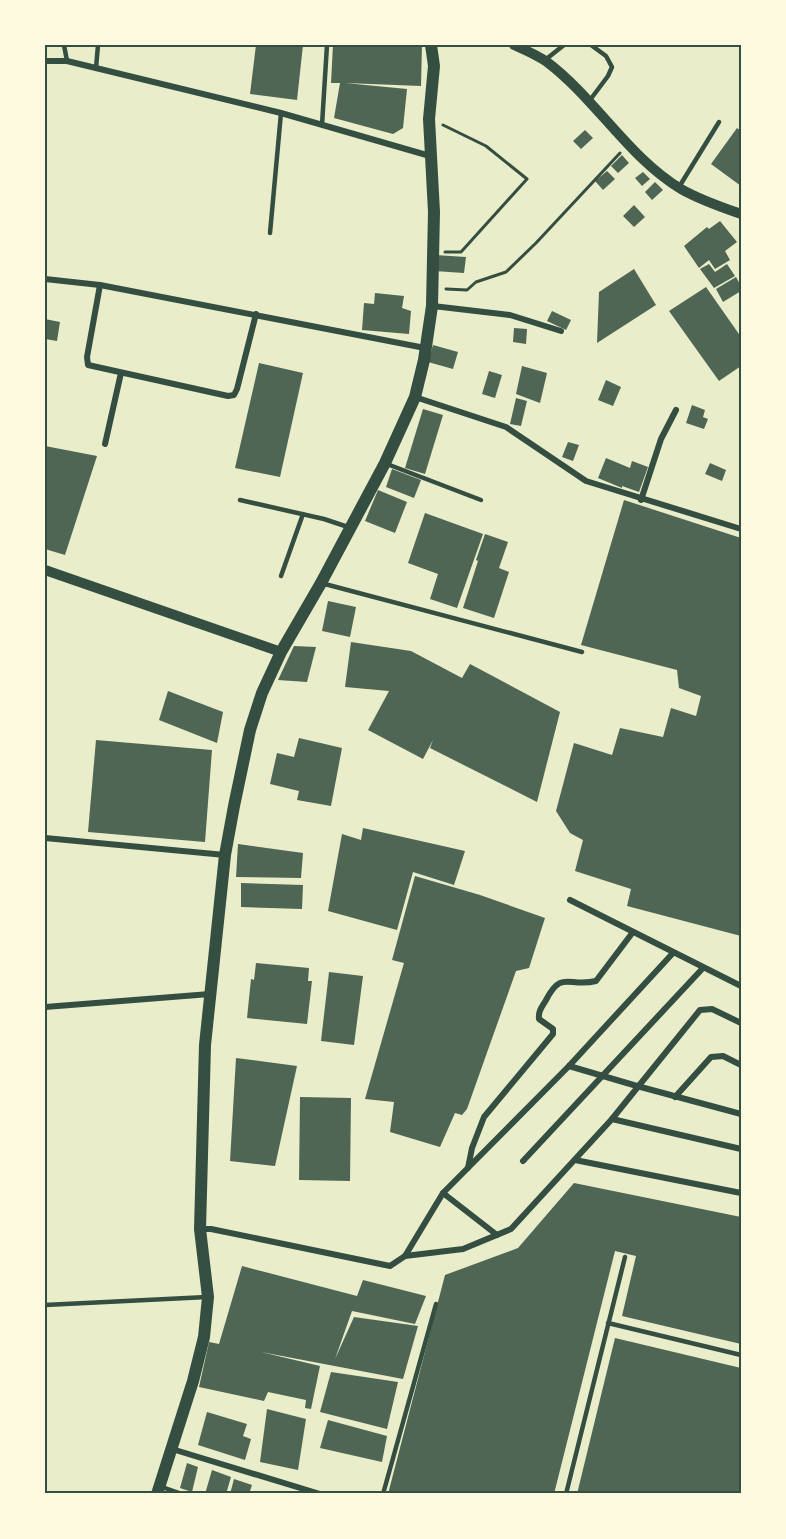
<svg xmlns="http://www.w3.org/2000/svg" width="786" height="1539" viewBox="0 0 786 1539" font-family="'Open Sans',sans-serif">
	<rect width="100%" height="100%" fill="#e9edc9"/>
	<g fill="#4f6655">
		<polygon points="256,45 303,45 297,100 250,94"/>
		<polygon points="333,45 422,45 421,86 345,83 407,89 403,128 393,134 334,118 340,83 331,83"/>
		<polygon points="737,128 741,131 741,186 711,164"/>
		<polygon points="585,130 593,138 581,149 573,141"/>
		<polygon points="622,155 629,163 618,173 611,166"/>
		<polygon points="607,171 615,179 603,190 595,181"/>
		<polygon points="643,172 650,179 642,186 635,178"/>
		<polygon points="655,182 663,190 652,200 645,192"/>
		<polygon points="634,205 645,217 634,227 623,216"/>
		<polygon points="720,221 737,242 725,251 730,260 715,269 709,260 699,268 684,246 707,227 709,229"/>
		<polygon points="435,255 466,257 464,273 434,271"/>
		<polygon points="709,264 715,272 727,264 735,276 714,288 700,269"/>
		<polygon points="634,269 656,305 597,343 599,292"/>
		<polygon points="736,277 741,286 741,291 723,302 716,289"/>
		<polygon points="706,287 741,337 741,366 719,381 669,311"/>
		<polygon points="375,293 404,296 402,308 411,311 409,334 362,330 364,303 374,304"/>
		<polygon points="552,311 571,320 566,330 547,321"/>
		<polygon points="45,319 60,322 57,341 45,339"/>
		<polygon points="514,328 527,329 526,344 513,342"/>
		<polygon points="433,345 458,352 453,369 428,362"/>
		<polygon points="259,363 303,373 280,477 235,468"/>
		<polygon points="522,366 547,373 540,403 516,394"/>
		<polygon points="489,371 502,375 495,398 482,394"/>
		<polygon points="606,380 621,387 613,406 598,400"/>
		<polygon points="516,398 527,401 521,426 510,424"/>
		<polygon points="692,405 705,410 703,417 708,419 704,429 686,423"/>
		<polygon points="423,409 443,415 425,474 405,468"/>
		<polygon points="568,442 579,445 573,461 562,457"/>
		<polygon points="45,446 97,456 65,555 45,549"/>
		<polygon points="606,458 630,468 632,461 648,467 639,492 622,486 622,488 598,478"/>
		<polygon points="710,463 726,470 722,481 705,474"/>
		<polygon points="392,469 421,480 414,498 386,487"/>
		<polygon points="378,490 407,502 395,533 365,521"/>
		<polygon points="624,500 741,538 741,936 627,906 631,889 575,871 583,840 570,833 556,811 574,743 612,755 620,728 663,737 671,708 696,716 701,696 679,688 677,670 581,645"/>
		<polygon points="425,513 483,534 457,608 430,599 438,574 408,563"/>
		<polygon points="485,534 508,542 499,568 509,572 494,618 463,608 478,561 476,560"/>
		<polygon points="328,601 356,607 350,637 322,631"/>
		<polygon points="351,642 411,651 462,678 470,664 560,712 537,802 430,748 433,740 423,759 368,730 389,691 345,687"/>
		<polygon points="294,646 316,647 307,682 278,680"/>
		<polygon points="168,691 223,712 217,743 159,720"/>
		<polygon points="299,738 342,748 331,806 297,800 299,791 270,784 277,753 294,757"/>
		<polygon points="96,740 212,750 205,842 88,832"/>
		<polygon points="363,828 465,851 454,885 413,872 397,930 328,911 342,834 361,840"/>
		<polygon points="238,844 303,853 301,878 236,877"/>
		<polygon points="415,876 480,895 545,918 529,968 516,971 467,1109 462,1115 455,1113 440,1147 390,1132 394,1102 365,1099 404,963 392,960"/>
		<polygon points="241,883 303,885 302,909 241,907"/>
		<polygon points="256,963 309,968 308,981 312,981 307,1024 247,1018 251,979 254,980"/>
		<polygon points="329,972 363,976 354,1045 321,1041"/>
		<polygon points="236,1058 297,1066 275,1166 230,1161"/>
		<polygon points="300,1097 351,1098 350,1181 299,1180"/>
		<polygon points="574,1183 741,1217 741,1344 622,1316 636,1256 615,1251 554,1494 388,1494 445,1275 518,1248"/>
		<polygon points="242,1266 357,1296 363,1280 426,1296 415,1324 352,1311 335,1359 354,1317 418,1326 403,1379 261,1352 320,1366 311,1409 305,1408 306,1400 268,1392 264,1401 199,1387 209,1342 219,1344"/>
		<polygon points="615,1338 741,1368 741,1494 577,1494"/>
		<polygon points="331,1372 398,1382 387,1429 320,1412"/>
		<polygon points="267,1409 306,1419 298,1470 260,1462"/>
		<polygon points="207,1412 247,1424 243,1436 251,1439 245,1460 198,1445"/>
		<polygon points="328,1420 387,1436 382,1462 320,1448"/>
		<polygon points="187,1463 198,1467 192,1492 180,1488"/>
		<polygon points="212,1470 231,1477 226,1494 205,1494"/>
		<polygon points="234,1479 252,1485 249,1494 230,1494"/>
	</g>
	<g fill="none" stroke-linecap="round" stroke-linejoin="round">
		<g stroke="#344e41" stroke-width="3">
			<polyline points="443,125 486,146 527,179 461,252 445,252"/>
			<polyline points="446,289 467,290 476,282 506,272 536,243 620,153"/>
		</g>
		<g stroke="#344e41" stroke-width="4.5">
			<polyline points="64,45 67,61"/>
			<polyline points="545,60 564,45"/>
			<polyline points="96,68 98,45"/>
			<polyline points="590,100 608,76 612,67 606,56 591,45"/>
			<polyline points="322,125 327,45"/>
			<polyline points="679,187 719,122"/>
			<polyline points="270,233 281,113"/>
			<polyline points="387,464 481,500"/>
			<polyline points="240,500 324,519 348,527"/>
			<polyline points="281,576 303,514"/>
			<polyline points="321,583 582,652"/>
			<polyline points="45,1305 207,1297"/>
			<polyline points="608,1323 741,1355"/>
			<polyline points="162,1487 182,1494"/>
			<polyline points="383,1494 436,1304"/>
			<polyline points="566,1494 625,1257"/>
		</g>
		<g stroke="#344e41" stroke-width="6">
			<polyline points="45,61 67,61 281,113 430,156"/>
			<polyline points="45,279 100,285 425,348"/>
			<polyline points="100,285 87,357 88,365 228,396 234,395 237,389 256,314"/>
			<polyline points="433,306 510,315 561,331"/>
			<polyline points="415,397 506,427 586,481 741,529"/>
			<polyline points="105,444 121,373"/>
			<polyline points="641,500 661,439 676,410"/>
			<polyline points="45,838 225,855"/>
			<polyline points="570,900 741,986"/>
			<polyline points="45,1007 210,994"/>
			<polyline points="569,1066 637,1086 741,1114"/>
			<polyline points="675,1097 711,1057 723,1056 741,1065"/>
			<polyline points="612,1119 741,1149"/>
			<polyline points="575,1160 741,1193"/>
			<polyline points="523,1161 703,968"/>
			<path d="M468,1168L472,1148L484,1117L553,1034V1029L539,1019C538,1011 542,1007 546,1000C562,969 569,988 596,981L633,932"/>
			<polyline points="443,1193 497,1235"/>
			<polyline points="200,1229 211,1229 390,1266 405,1256 443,1193 569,1066 673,953"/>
			<polyline points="405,1256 463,1249 511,1229 612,1119 700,1010 712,1009 741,1023"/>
			<polyline points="172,1449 320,1494"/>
		</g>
		<g stroke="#344e41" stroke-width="10">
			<path d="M514,45C525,50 537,55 547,62C596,99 628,157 681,189C700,200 721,207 741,214"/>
			<polyline points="45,570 281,652"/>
		</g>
		<polyline stroke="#344e41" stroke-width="12" points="157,1494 193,1381 204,1337 208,1297 200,1229 205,1045 225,855 234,806 250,730 262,693 281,652 321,583 385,463 415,397 424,360 432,306 434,212 429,119 434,66 431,45"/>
	</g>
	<rect width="786" height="1539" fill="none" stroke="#fefae0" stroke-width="93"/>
	<rect x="46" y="46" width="694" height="1446" fill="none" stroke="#344e41" stroke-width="2"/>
</svg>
